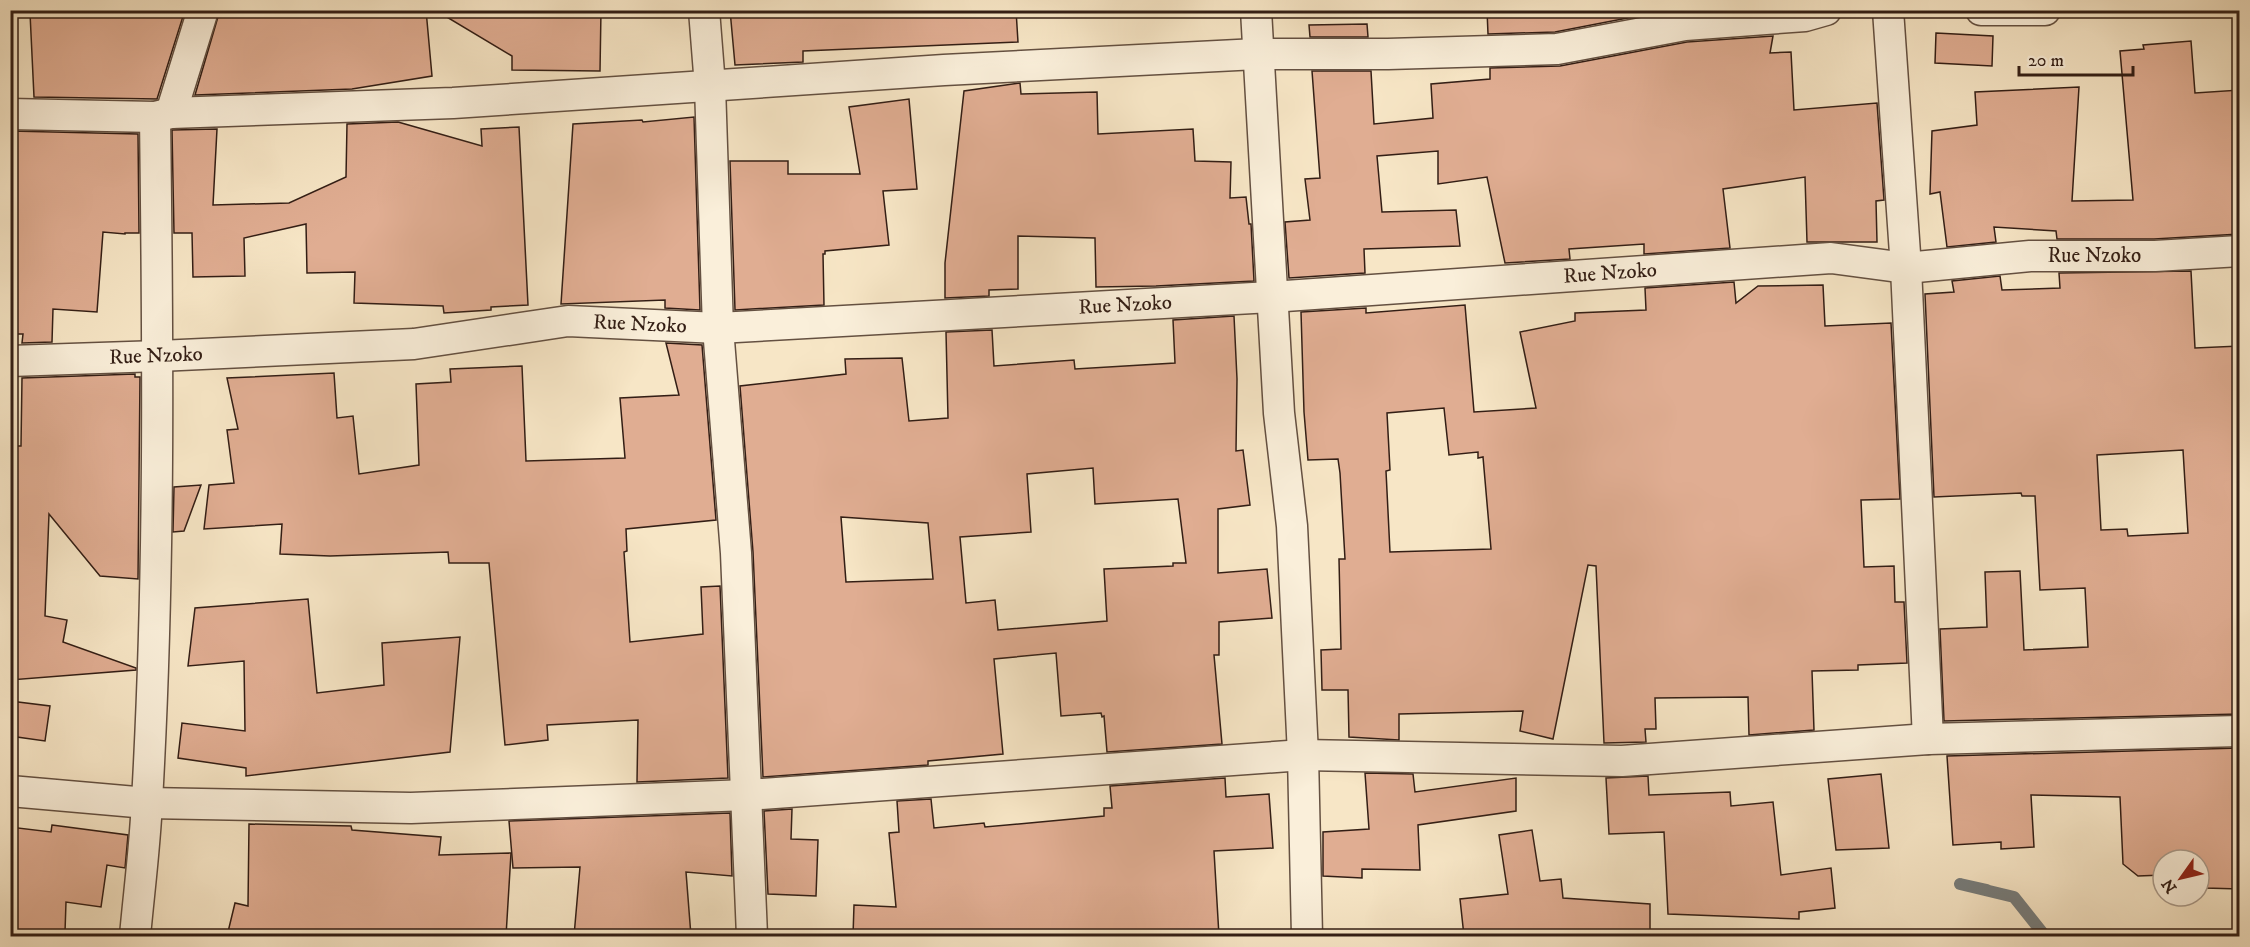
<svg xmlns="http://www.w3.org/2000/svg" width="2250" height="947" viewBox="0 0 2250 947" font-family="'IM FELL DW Pica',serif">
	<rect width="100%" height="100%" fill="#f7e6c6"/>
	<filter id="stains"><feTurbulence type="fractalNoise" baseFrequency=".00333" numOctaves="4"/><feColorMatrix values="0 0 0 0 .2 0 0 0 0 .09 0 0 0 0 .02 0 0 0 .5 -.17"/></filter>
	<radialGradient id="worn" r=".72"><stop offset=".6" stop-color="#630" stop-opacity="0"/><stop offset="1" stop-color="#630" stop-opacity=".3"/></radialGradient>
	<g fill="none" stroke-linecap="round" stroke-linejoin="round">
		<polyline stroke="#777d7c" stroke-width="12" points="1987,890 1960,884 2014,897 2045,936"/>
	</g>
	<g fill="#e0ad92" stroke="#331e15" stroke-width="1.5" fill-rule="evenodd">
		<polygon points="106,10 185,10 157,99 34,97 30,13"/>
		<polygon points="220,10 426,10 432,76 352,89 195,95"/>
		<polygon points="435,10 601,10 600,71 512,70 512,56"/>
		<polygon points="730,10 880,10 880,15 937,10 1016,10 1018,42 803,51 803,62 735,65"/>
		<polygon points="1487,10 1669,10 1555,32 1488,34"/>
		<polygon points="1367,24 1368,37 1310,37 1309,25"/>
		<polygon points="1936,33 1993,36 1992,66 1935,63"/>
		<polygon points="1773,36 1770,53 1791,52 1794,110 1877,103 1884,200 1876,201 1877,242 1807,242 1805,177 1723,189 1730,248 1644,254 1644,244 1569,249 1570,259 1505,263 1487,177 1438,184 1438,151 1377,156 1382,212 1456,210 1460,246 1364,249 1365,273 1289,278 1285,222 1310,220 1305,179 1320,178 1312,71 1371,71 1374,124 1433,118 1431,84 1490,79 1490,68 1560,66 1687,42"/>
		<polygon points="2191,41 2195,93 2240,90 2240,234 2154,239 2057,239 2056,231 1994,227 1996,242 1947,247 1940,192 1930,194 1932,131 1977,125 1975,92 2079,87 2072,201 2133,200 2120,51 2144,49 2143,45"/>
		<polygon points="1020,83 1021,94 1097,92 1098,134 1193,129 1195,161 1231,162 1230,198 1246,197 1249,224 1251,224 1254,281 1156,286 1096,287 1095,238 1018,236 1018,289 989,290 989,296 945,298 945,263 964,91"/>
		<polygon points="909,99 917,189 883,191 889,245 825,251 825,254 823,254 824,305 735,310 730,161 788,161 788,174 860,174 849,107"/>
		<polygon points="694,117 700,310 665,308 665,300 561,304 573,124 642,120 643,122"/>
		<polygon points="398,122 482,146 481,129 519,127 528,305 491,307 491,310 444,313 443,306 354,303 355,272 307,273 306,224 244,238 245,276 193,277 192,233 174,233 172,130 217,129 213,205 289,203 346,177 347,124"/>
		<polygon points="10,131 138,134 139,233 125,233 125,234 103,232 97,312 53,309 52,342 22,343 23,334 10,334"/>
		<path d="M2191,271L2195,348L2240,346V714L1944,721L1940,629L1987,627L1985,572L2020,571L2024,650L2088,647L2085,588L2040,590L2035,496H2022L2021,493L1934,497L1925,294L1954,292L1952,281L2000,276L2002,290L2060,288L2059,273ZM2183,450L2188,533L2128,536L2127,529L2101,530L2097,455Z"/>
		<path d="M1734,282L1736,303L1758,286L1823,285L1825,326L1891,323L1900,499L1861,500L1864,567L1894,566L1895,602H1904L1907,663L1858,665V670L1812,671L1814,730L1749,735L1748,697L1655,698L1656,729H1645L1646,742L1604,743L1596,566L1588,565L1553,739L1520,731L1523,711L1399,714V740L1349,737L1348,690H1322L1321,650L1341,649L1339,559H1345L1340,473L1338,459L1308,460L1304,412L1301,312L1366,308V313L1465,305L1474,412L1536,408L1520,332L1575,321V313L1646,310L1645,288ZM1444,408L1449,455L1478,452V458L1483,457L1491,549L1390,552L1386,471L1390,470L1387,413Z"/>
		<path d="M1234,316L1237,379L1236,451L1243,450L1250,505L1218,509V573L1267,569L1272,618L1219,622V655H1214L1222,744L1107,752L1104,716L1102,717L1101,713L1061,716L1056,653L994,659L1003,754L928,761V765L763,777L753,552L740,386L846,374L845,359L902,358L909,421L948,418L946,332L992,330L994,366L1074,360L1075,369L1175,363L1173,320ZM1093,468L1095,504L1178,499L1186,563H1173V566L1104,569L1107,621L998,630L995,600L966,603L960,537L1031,532L1027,474ZM841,517L928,523L933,579L846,582Z"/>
		<polygon points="666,343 702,345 716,520 626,529 627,551 624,552 630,642 703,634 701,587 720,586 728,778 637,782 638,720 547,725 548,740 505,745 489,563 449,563 448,552 330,556 280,554 282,524 204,529 209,485 234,483 227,430 238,429 227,378 334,373 337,418 353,416 359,474 419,465 416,384 451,382 450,369 522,366 526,461 625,458 620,398 679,395"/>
		<polygon points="135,374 135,377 140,377 138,579 100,576 49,514 45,616 67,620 63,642 136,668 136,670 10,680 10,446 21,446 22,378"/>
		<polygon points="201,485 184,531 173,532 174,487"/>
		<polygon points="308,599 317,693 384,685 382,643 460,637 450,752 246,776 246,768 178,758 182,723 245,731 244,661 188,666 195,608"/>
		<polygon points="10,701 50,706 45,741 10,736"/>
		<polygon points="2240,748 2238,859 2240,859 2240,889 2205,888 2206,873 2199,873 2199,860 2163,860 2163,875 2138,876 2123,864 2120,797 2031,795 2034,847 2001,849 2001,842 1953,845 1947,756"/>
		<polygon points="1365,773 1413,774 1415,792 1516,778 1516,811 1418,825 1420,870 1362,869 1362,878 1323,876 1323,832 1369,829"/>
		<polygon points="1881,774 1889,848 1836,850 1828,779"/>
		<polygon points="1648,776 1649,795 1730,792 1731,806 1773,802 1781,875 1831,868 1835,908 1799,912 1799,919 1668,914 1664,832 1609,834 1606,778"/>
		<polygon points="1225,778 1226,797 1269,794 1273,848 1214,851 1219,936 1116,936 1116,931 1060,936 853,936 854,905 896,907 889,833 899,832 897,801 931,799 934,828 984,823 985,827 1104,816 1104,808 1112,808 1110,786"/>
		<polygon points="792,809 791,839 818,840 816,896 768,894 764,811"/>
		<polygon points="730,813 732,876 686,872 691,936 574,936 580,867 513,868 509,821"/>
		<polygon points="249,824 351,826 352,830 441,837 439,855 511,853 506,936 227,936 235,903 248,906"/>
		<polygon points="52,825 128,835 125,868 107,865 101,907 66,902 65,932 38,931 38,936 10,936 10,827 51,832"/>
		<polygon points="1532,830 1540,881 1561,879 1563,898 1650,904 1650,936 1464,936 1460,899 1508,894 1499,835"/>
	</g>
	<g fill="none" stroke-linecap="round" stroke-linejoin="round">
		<defs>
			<g id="street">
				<polyline points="704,10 710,86 718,328 736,553 752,936"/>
				<polyline points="1256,10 1279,413 1292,526 1303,755 1307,936"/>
				<polyline points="1888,10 1906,268 1928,739"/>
				<polyline points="1981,10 2045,10"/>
				<polyline points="171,113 203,10"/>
				<polyline points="10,114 155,117 171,113 453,103 944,70 1257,54 1388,54 1557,49 1685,25 1805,16 1826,10"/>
				<path id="s1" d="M10,361L159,356L414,344L568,321L718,328L1271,297L1831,258L1906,268L2030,256H2155L2240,251"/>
				<polyline points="10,791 147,803 411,808 747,795 1303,755 1622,761 1928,739 2240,731"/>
				<path d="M135,936C139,892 145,846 147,801C160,573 158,345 155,117"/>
			</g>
		</defs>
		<use href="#street" stroke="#645041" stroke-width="33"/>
		<use href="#street" stroke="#faefda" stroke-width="30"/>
	</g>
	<g text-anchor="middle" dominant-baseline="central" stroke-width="5" stroke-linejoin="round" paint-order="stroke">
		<g font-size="21" fill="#331e15" stroke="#faefda">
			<text stroke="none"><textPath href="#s1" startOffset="2090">Rue Nzoko</textPath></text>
			<text stroke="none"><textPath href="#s1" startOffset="1604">Rue Nzoko</textPath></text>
			<text stroke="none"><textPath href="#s1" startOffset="1118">Rue Nzoko</textPath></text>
			<text stroke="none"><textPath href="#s1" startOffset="632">Rue Nzoko</textPath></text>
			<text stroke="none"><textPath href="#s1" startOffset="146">Rue Nzoko</textPath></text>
		</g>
	</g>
	<rect width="2250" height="947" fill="none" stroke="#f7e6c6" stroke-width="36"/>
	<rect x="12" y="12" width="2226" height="923" fill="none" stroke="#331e15" stroke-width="3"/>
	<rect x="18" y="18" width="2214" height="911" fill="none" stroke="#331e15" stroke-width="1.5"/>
	<g transform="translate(2181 878) rotate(236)"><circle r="28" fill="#faefda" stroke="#aa9b8b" stroke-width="1.5"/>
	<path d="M0-4.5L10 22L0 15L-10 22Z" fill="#8f2418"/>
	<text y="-9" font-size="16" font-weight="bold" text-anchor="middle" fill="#331e15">N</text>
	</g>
	<path d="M2019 66v9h114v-9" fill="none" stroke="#331e15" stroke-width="3"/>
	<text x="2028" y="66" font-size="18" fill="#331e15" stroke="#faefda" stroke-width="4.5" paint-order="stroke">20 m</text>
	<rect width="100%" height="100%" filter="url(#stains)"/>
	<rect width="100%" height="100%" fill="url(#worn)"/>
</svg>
